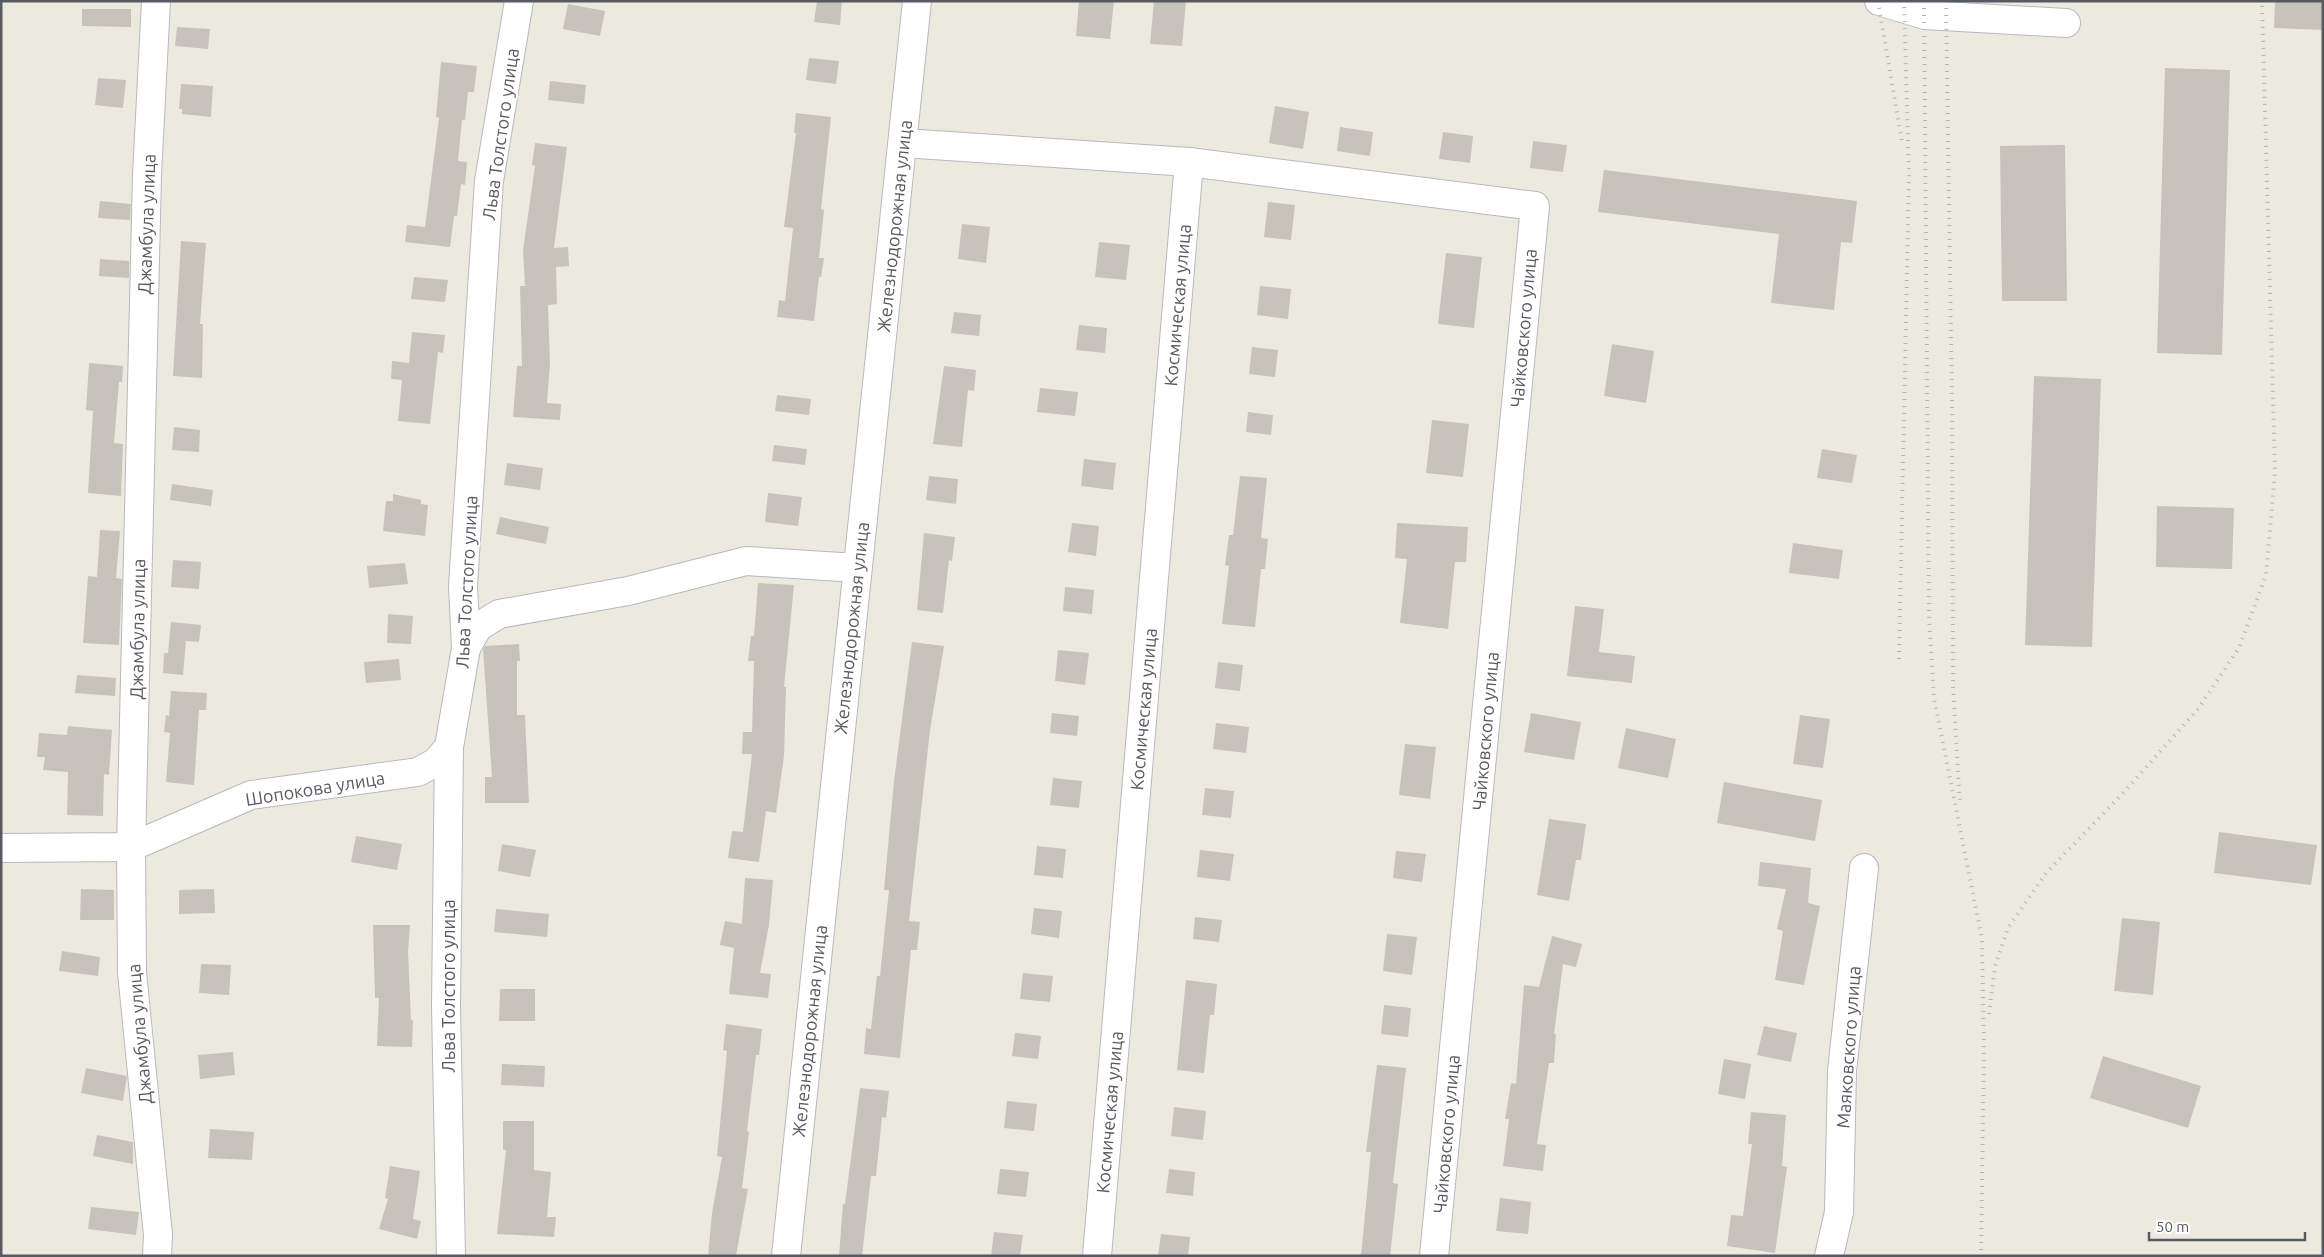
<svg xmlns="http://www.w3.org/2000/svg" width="2324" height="1257" viewBox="0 0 2324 1257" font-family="Ubuntu,sans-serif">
	<rect width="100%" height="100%" fill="#eceade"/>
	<g fill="#c7c3bb">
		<polygon points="817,1 842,1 840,25 814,22"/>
		<polygon points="1079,1 1114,1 1110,39 1076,36"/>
		<polygon points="1154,1 1186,1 1182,46 1150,44"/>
		<polygon points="2275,1 2323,1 2323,30 2274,28"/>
		<polygon points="568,4 605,11 600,36 563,29"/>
		<polygon points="82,9 131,9 131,27 82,26"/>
		<polygon points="177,27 210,29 208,49 175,46"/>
		<polygon points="809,58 839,61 836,84 806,80"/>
		<polygon points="441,62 477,66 474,92 468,92 465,120 462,120 458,161 467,162 465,185 461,184 457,216 454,216 450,247 405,242 407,225 425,227 439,118 436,117"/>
		<polygon points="2165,68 2230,70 2222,355 2157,353"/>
		<polygon points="98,78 126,80 123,108 95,105"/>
		<polygon points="550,81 586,85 584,104 548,100"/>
		<polygon points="181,84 213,86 211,117 182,114 182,109 179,109"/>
		<polygon points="1275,106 1309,112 1303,149 1269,143"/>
		<polygon points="796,113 831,117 821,209 824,210 819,258 824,258 821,277 819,277 814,321 777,317 779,300 785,301 793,228 784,227 796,133 794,133"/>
		<polygon points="1340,127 1373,132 1370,156 1337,151"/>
		<polygon points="1443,132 1473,136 1470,163 1439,159"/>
		<polygon points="1533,141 1567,145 1563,172 1530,168"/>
		<polygon points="535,143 567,147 554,248 568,247 569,266 556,267 557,304 548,305 550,363 547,403 561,404 560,420 513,417 517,366 522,366 520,286 525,286 523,250 535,166 532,165"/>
		<polygon points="2065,145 2067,301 2002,301 2000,146"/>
		<polygon points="1604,170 1857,201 1852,243 1841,242 1834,310 1771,303 1779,234 1598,212"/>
		<polygon points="100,201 131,204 130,220 98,218"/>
		<polygon points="1268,202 1295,205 1291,240 1264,237"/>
		<polygon points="962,224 990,227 986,263 958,259"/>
		<polygon points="181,241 206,243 200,324 203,324 202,378 173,376"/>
		<polygon points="1099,242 1130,245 1126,280 1095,277"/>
		<polygon points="1446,253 1482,257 1474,328 1438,324"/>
		<polygon points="100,259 129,261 129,278 99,276"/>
		<polygon points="414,277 448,280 445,302 411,299"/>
		<polygon points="1260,286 1291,289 1288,319 1257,315"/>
		<polygon points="954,312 981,315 979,336 951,333"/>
		<polygon points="1079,325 1107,328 1105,353 1076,350"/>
		<polygon points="412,332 445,335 443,353 438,352 430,424 398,421 402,380 391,379 392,361 409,363"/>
		<polygon points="1612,344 1654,351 1646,403 1604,396"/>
		<polygon points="1252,347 1278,350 1275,377 1249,374"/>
		<polygon points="89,363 123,366 122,382 119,382 114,443 123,444 121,496 88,493 93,411 86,410"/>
		<polygon points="944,366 976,370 974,391 968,390 962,447 933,444"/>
		<polygon points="2034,376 2101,379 2092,647 2025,645"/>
		<polygon points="1040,388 1078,392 1075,416 1037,412"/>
		<polygon points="777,395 811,399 809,415 775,411"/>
		<polygon points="1248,412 1273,415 1271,435 1246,432"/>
		<polygon points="1432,420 1469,424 1463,477 1426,473"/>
		<polygon points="174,427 200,430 199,452 172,450"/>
		<polygon points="774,445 807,449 805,465 772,461"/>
		<polygon points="1822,449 1857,455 1852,483 1817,478"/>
		<polygon points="1084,459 1116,463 1113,490 1081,486"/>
		<polygon points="507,463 543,468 540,490 504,485"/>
		<polygon points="929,476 958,479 956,504 926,500"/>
		<polygon points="1240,476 1267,478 1261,538 1268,539 1265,569 1261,569 1255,627 1222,624 1229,566 1225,565 1229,535 1233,535"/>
		<polygon points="172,484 213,490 211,506 170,500"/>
		<polygon points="768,493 802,497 798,526 765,522"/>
		<polygon points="393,494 421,500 421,504 428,505 425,536 383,531 386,501 393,501"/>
		<polygon points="2157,506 2234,508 2232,569 2156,567"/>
		<polygon points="500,517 549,527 546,544 496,534"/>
		<polygon points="1072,523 1099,526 1096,556 1068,552"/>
		<polygon points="1397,523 1468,527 1466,562 1455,562 1448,629 1400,623 1407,559 1395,558"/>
		<polygon points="100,530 120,531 116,578 122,579 119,645 83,643 88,576 97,577"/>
		<polygon points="924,533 955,537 952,561 949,560 943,613 917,610"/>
		<polygon points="1793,543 1843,550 1839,579 1789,573"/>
		<polygon points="173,560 201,562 199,589 171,587"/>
		<polygon points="405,563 408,584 369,588 367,566"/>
		<polygon points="758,583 794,585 784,687 786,687 784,756 776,813 766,811 759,862 728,858 732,831 743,832 752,754 742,754 743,732 752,732 754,661 748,661 751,636 754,636"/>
		<polygon points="1065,587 1094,590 1092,614 1063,611"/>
		<polygon points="1575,606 1604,609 1599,652 1635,656 1632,683 1567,676"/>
		<polygon points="388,614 413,616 411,644 387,643"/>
		<polygon points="171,622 201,625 199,642 186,641 183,675 163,673 164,653 168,653"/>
		<polygon points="912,642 944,646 930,730 915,866 909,921 920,922 917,950 911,950 900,1058 864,1054 866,1028 871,1029 877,976 880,976 889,890 884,890 894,781"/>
		<polygon points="519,644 520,661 517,661 517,715 525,715 529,803 485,803 485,777 492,777 483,649 485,646"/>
		<polygon points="1058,650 1089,653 1085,685 1055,681"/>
		<polygon points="399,659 401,680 366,683 364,662"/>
		<polygon points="1218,662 1243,665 1240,691 1215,688"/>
		<polygon points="77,675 116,678 115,696 75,693"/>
		<polygon points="171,691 207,693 206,710 199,710 194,785 166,782 170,733 164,732 166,715 169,716"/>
		<polygon points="1052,713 1079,716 1077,736 1050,733"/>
		<polygon points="1531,713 1581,722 1574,760 1524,752"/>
		<polygon points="1800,715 1830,719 1823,768 1793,764"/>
		<polygon points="1216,723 1249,727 1246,753 1213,749"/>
		<polygon points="68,726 112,730 109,775 104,774 103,816 67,815 68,772 43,770 45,757 37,757 39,733 67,735"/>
		<polygon points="1626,728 1676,739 1668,778 1618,768"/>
		<polygon points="1405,744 1436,747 1430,799 1399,795"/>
		<polygon points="1053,778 1082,781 1079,808 1050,805"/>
		<polygon points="1724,782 1822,800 1815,841 1717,823"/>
		<polygon points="1205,788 1234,791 1231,818 1202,815"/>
		<polygon points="1549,819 1586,824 1581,860 1576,860 1569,901 1537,895"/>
		<polygon points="2219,832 2317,845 2311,885 2214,873"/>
		<polygon points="356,836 402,844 397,870 351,862"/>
		<polygon points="502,844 536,850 530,877 498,871"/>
		<polygon points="1037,846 1066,849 1063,878 1034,875"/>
		<polygon points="1200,850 1234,854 1230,881 1197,877"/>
		<polygon points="1396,851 1426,854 1422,882 1393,878"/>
		<polygon points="1760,862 1811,868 1808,903 1820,906 1804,985 1775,980 1783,931 1777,929 1786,889 1758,886"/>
		<polygon points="745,878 773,880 769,925 760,973 771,974 768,998 729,994 734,948 720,945 725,921 742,924"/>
		<polygon points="81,889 114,890 114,920 80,920"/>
		<polygon points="214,889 215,913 179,914 179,890"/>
		<polygon points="1034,908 1062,911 1059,938 1031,934"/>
		<polygon points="496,909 549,914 547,937 494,932"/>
		<polygon points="1195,917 1222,920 1219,942 1193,939"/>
		<polygon points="2122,918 2160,922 2153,995 2114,991"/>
		<polygon points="373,925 410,925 408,951 411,1020 413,1020 412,1047 377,1046 379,998 375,998"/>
		<polygon points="1387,934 1417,937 1412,975 1383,971"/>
		<polygon points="1552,936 1582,944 1576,967 1563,964 1554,1034 1556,1034 1554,1063 1549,1063 1537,1144 1546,1145 1543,1171 1503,1166 1509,1119 1505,1119 1511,1083 1516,1084 1524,985 1539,987"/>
		<polygon points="62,951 100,957 98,976 59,971"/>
		<polygon points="201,964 231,965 229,995 199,993"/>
		<polygon points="1023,973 1053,976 1050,1002 1020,999"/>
		<polygon points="1186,980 1217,984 1214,1015 1210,1015 1204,1073 1177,1070"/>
		<polygon points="500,989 535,989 535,1021 499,1021"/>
		<polygon points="1384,1005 1411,1008 1408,1037 1381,1034"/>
		<polygon points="726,1024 762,1029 759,1055 756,1055 747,1131 749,1132 742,1188 748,1189 736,1256 708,1256 712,1213 722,1157 717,1156 727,1051 723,1050"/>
		<polygon points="1764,1026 1797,1033 1791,1062 1757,1055"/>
		<polygon points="1015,1033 1041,1036 1038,1059 1012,1056"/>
		<polygon points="233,1052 235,1075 200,1079 198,1055"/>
		<polygon points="2103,1056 2201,1086 2188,1128 2090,1098"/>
		<polygon points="1724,1059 1751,1064 1745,1099 1718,1094"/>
		<polygon points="502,1064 545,1066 544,1087 501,1085"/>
		<polygon points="1377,1065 1406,1068 1393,1183 1398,1184 1390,1256 1361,1256 1371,1152 1366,1152"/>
		<polygon points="86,1068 127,1076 123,1101 81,1093"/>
		<polygon points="860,1088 889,1091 886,1118 882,1117 876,1176 871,1176 862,1256 839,1256 843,1204 845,1204"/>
		<polygon points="1007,1101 1037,1104 1034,1131 1004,1128"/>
		<polygon points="1174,1107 1206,1111 1203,1140 1171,1136"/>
		<polygon points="1751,1112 1786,1115 1782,1166 1787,1167 1775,1253 1727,1246 1731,1215 1743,1216 1752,1144 1748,1144"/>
		<polygon points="503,1121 534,1121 534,1170 551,1172 547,1217 556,1217 554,1237 497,1234 506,1150 503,1150"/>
		<polygon points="210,1129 254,1132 252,1160 208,1158"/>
		<polygon points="97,1135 133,1142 133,1164 93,1156"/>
		<polygon points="390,1166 420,1171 413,1219 421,1221 417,1239 379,1229 388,1199 385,1198"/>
		<polygon points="1000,1169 1029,1172 1026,1197 997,1194"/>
		<polygon points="1169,1169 1195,1172 1193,1196 1166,1193"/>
		<polygon points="1500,1198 1531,1202 1528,1234 1496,1231"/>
		<polygon points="91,1207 139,1212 136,1235 88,1229"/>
		<polygon points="994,1232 1023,1235 1020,1256 991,1256"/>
		<polygon points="1161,1234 1190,1237 1188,1256 1158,1256"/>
	</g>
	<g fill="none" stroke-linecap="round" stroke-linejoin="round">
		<defs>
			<g id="minor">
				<polyline points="156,1 147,175 131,847 132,972 158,1235 157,1256"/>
				<polyline points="1879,1 1925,15 2066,23"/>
				<polyline points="903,143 1189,162 1535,206 1434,1256"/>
				<polyline points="466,648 478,627 499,614 628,591 746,561 857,568"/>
				<polyline points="1,848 131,847 251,795 418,772 436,762 449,747"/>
				<polyline points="451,1256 446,1006 449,747 466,648 463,586 489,181 519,1"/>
				<polyline points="786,1256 917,1"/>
				<polyline points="1097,1256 1189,162"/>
				<polyline points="1829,1256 1839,1212 1842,1071 1864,868"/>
			</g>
		</defs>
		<use href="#minor" stroke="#b6b9bf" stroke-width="30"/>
		<use href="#minor" stroke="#fff" stroke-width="28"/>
		<g stroke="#b2b3b4" stroke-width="4" stroke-dasharray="1 6" stroke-linecap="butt">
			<polyline points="1878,1 1902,142"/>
			<polyline points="1924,1 1929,616 1934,698 1982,939 1984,1051 1981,1256"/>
			<polyline points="1946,1 1952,401 1953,685 1960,805"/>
			<polyline points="1899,659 1909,176 1904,1"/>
			<polyline points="1989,1014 1995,966 2008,928 2046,873 2125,791 2198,709 2239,648 2266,575 2275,472 2262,1"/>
		</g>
	</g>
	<g text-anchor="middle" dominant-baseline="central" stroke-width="4" stroke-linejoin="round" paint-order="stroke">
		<g font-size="18" fill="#575b61" stroke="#fff">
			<text transform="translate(500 134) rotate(-82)">Льва Толстого улица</text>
			<text transform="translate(146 224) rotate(-88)">Джамбула улица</text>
			<text transform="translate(894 226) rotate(-84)">Железнодорожная улица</text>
			<text transform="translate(1177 305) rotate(-85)">Космическая улица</text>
			<text transform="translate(1523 328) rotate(-85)">Чайковского улица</text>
			<text transform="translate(466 582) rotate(-87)">Льва Толстого улица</text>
			<text transform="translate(851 628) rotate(-84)">Железнодорожная улица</text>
			<text transform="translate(137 629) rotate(-89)">Джамбула улица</text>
			<text transform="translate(1143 709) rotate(-85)">Космическая улица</text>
			<text transform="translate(1485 731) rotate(-85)">Чайковского улица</text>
			<text transform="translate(315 788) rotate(-9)">Шопокова улица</text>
			<text transform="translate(448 986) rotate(-90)">Льва Толстого улица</text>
			<text transform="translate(809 1031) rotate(-84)">Железнодорожная улица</text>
			<text transform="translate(139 1034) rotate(-95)">Джамбула улица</text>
			<text transform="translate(1848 1047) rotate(-86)">Маяковского улица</text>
			<text transform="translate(1109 1112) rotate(-85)">Космическая улица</text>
			<text transform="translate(1446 1134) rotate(-85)">Чайковского улица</text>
		</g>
	</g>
	<rect width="2324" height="1257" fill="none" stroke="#575b61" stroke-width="5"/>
	<path d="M2149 1232v8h156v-8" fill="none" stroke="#575b61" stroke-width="2.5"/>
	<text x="2156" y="1232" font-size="15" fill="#575b61" stroke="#ffffff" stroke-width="4" paint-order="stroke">50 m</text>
</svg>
